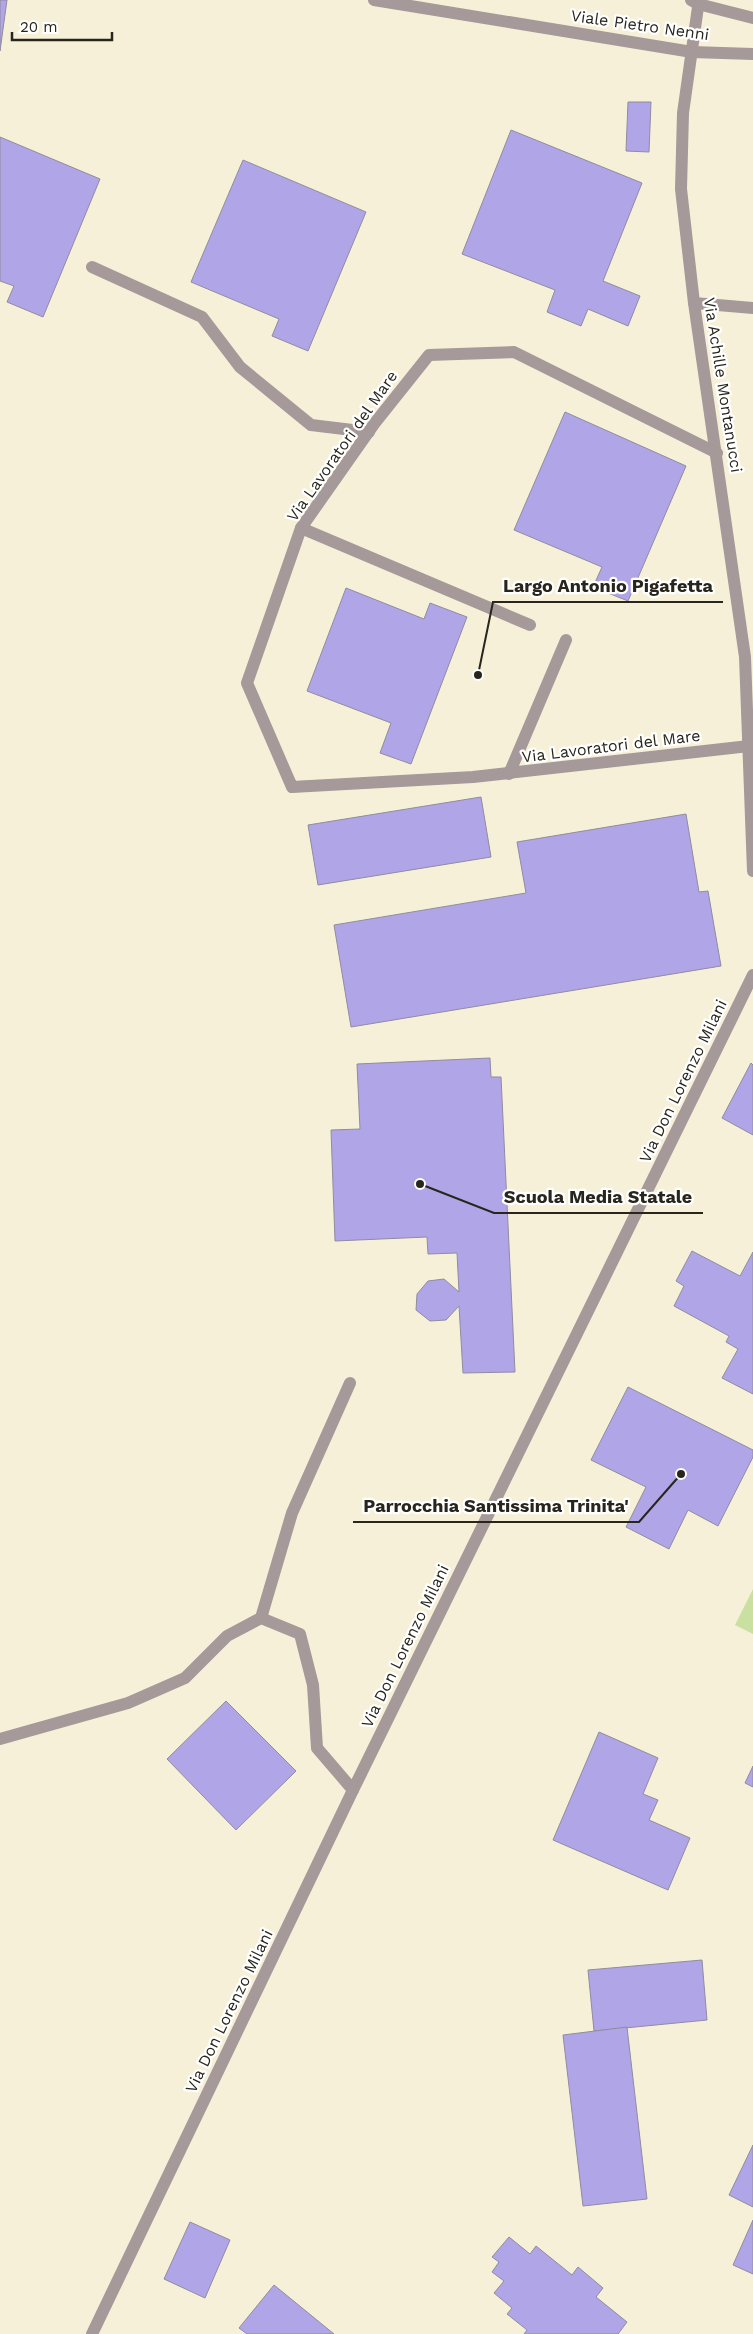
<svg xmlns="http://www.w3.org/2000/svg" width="753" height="2334" viewBox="0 0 753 2334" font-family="'Work Sans',sans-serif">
	<rect width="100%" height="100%" fill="#f7f0d9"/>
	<polygon fill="#cae0a0" points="753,1589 753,1634 735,1625"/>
	<g fill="#b0a5e6" stroke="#8f8ca0">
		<polygon points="0,0 7,0 0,51"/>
		<polygon points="628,102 651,102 649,152 626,151"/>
		<polygon points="511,130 642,183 603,281 640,296 628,326 588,309 581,326 547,312 555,290 462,254"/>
		<polygon points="0,137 100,179 43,317 7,302 14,286 0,281"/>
		<polygon points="243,160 366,212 308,351 272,336 279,319 191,282"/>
		<polygon points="565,412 686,466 628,601 593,587 602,567 514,530"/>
		<polygon points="346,588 424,619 430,603 467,617 411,764 380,753 391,723 307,691"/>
		<polygon points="481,797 491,857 318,885 308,825"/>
		<polygon points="686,814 699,892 708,891 721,966 351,1027 334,925 526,893 517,842"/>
		<polygon points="490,1058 491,1077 501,1077 515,1372 463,1373 459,1306 446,1320 430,1321 416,1310 417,1294 428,1281 444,1279 459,1292 457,1253 428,1254 427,1237 335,1241 331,1130 360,1129 357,1064"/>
		<polygon points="751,1063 753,1065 753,1135 722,1118"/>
		<polygon points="692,1251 740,1276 753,1252 753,1394 722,1378 738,1349 726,1342 729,1336 674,1306 684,1286 676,1281"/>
		<polygon points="628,1387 753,1450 753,1457 718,1526 688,1510 669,1549 626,1527 646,1487 591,1460"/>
		<polygon points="226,1701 296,1771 236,1830 167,1759"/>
		<polygon points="599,1732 658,1758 643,1794 658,1800 649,1820 690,1838 668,1890 553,1840"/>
		<polygon points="753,1766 753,1787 745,1783"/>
		<polygon points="702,1960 707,2020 594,2031 588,1970"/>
		<polygon points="627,2027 647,2199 583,2206 563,2035"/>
		<polygon points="753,2145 753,2207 729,2195"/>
		<polygon points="753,2220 753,2274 733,2265"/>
		<polygon points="190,2222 230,2240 205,2298 164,2279"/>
		<polygon points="509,2237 530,2254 536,2246 572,2275 578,2267 603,2288 596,2297 627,2322 618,2334 524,2334 527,2330 507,2314 512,2308 494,2293 504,2281 492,2272 499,2262 492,2257"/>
		<polygon points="274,2285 334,2334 247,2334 239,2328"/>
	</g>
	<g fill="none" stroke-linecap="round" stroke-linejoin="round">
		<g stroke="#a59999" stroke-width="12">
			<polyline points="374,0 692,52"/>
			<polyline points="699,0 683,113 681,189 694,303 745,657 753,871"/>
			<polyline points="92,267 202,317 240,367 311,425 369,432"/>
			<polyline points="694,303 753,308"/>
			<polyline points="717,453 514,352 429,355 374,424 301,528 247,683 292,787 473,777 749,746"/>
			<polyline points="301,528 530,625"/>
			<polyline points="509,774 566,640"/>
			<polyline points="261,1618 292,1513 350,1383"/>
			<polyline points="0,1739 128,1703 185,1678 227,1636 261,1618 300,1634 313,1685 317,1748 353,1790"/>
			<polyline points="92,2334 353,1790 753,975"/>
		</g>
		<g stroke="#a59999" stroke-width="12">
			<polyline points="691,0 698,4 753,18"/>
			<polyline points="692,52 753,54"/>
		</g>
	</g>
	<g text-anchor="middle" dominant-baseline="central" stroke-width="4.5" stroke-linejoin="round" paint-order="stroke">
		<g font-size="16" fill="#28251d" stroke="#fff">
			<text transform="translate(640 25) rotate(8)">Viale Pietro Nenni</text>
			<text transform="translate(723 385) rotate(81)">Via Achille Montanucci</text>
			<text transform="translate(342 446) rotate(-55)">Via Lavoratori del Mare</text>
			<text transform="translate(611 746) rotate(-7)">Via Lavoratori del Mare</text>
			<text transform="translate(683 1081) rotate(-64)">Via Don Lorenzo Milani</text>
			<text transform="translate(405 1646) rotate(-64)">Via Don Lorenzo Milani</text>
			<text transform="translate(229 2011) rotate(-64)">Via Don Lorenzo Milani</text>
		</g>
	</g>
	<path fill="none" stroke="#28251d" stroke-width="2" d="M478 675L493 602H723M420 1184L494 1213H703M681 1474L639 1522H353"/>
	<g fill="#28251d" stroke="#fff" stroke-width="2">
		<circle cx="478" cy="675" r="5"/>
		<circle cx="420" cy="1184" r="5"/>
		<circle cx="681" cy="1474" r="5"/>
	</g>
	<g font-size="18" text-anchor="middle" font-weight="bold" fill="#28251d" stroke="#fff" stroke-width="4.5" stroke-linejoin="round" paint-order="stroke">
		<text x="608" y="592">Largo Antonio Pigafetta</text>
		<text x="598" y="1203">Scuola Media Statale</text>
		<text x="496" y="1512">Parrocchia Santissima Trinita'</text>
	</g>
	<path d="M12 32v8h100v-8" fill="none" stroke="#28251d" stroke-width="2.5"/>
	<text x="20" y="32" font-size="15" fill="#28251d" stroke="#ffffff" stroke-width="4" paint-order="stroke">20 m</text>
</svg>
